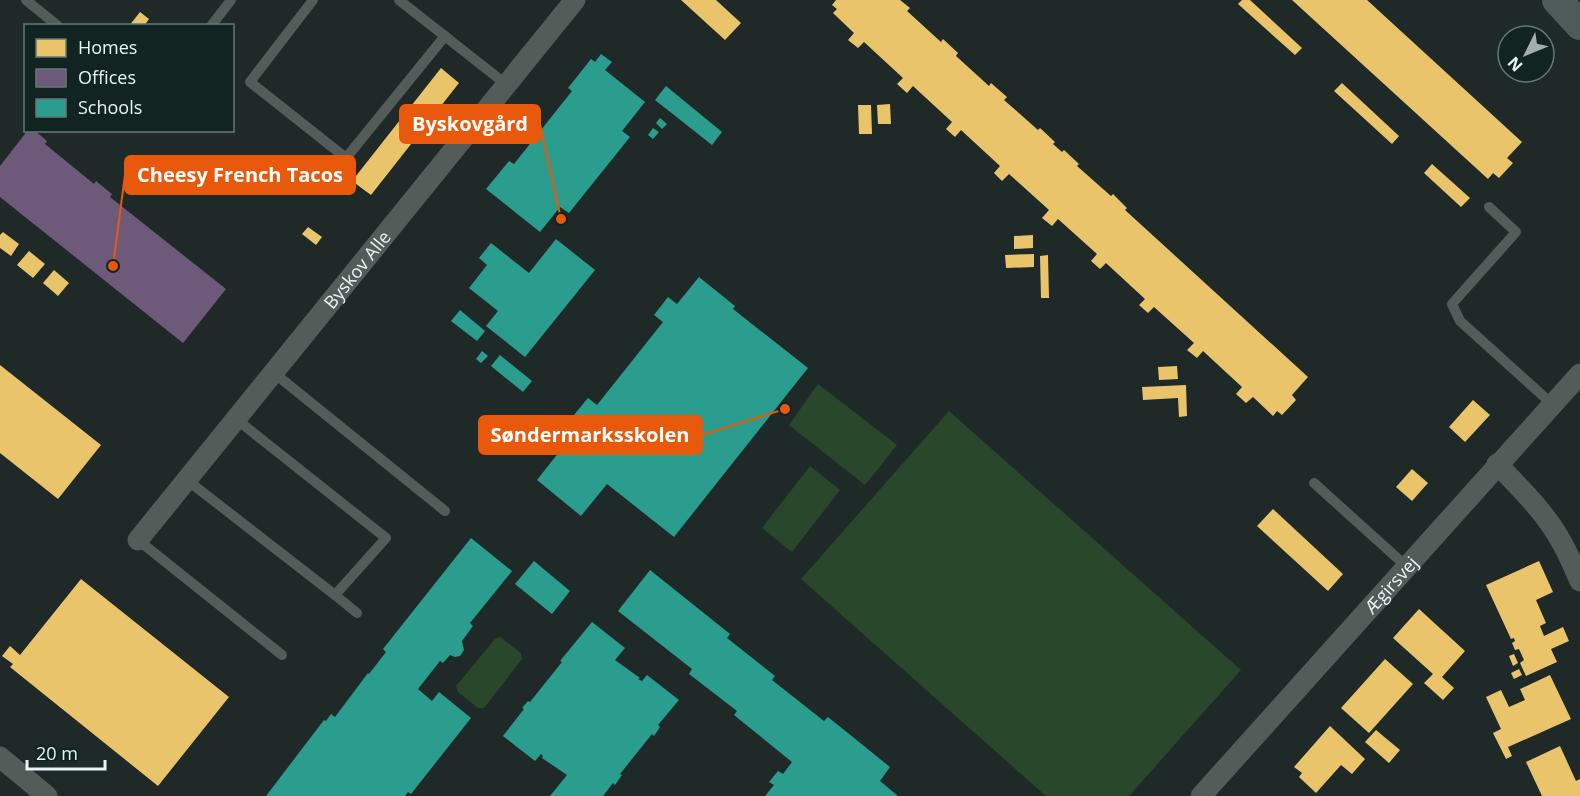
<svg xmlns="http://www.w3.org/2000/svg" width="1580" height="796" viewBox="0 0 1580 796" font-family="'Open Sans',sans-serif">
	<rect width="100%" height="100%" fill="#1f2a28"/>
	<g fill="#29472b">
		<polygon points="818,384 897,445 865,485 789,425"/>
		<polygon points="949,411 1241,670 1129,796 1046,796 801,579"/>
		<polygon points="810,466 840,490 792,552 762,528"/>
		<polygon points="500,637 521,653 522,659 484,708 478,708 458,692 456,686 495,639"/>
	</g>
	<g fill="#e9c46a">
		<polygon points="681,0 716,0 741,23 725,40"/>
		<polygon points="836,0 900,0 910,8 907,11 941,42 943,39 958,53 956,56 989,86 991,83 1007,97 1004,100 1038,130 1040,128 1055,142 1053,144 1062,152 1064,150 1079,164 1077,166 1111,196 1113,194 1127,208 1125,210 1308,377 1292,395 1296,400 1282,415 1277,411 1273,416 1253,397 1246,403 1236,394 1242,387 1203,351 1197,358 1187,350 1194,343 1154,307 1148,313 1139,305 1145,299 1106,263 1100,269 1091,261 1097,254 1058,219 1052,226 1042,218 1049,210 1009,174 1002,181 994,173 1000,166 961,130 955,137 946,129 952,122 913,86 907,93 897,84 903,78 864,42 858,48 848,40 854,33 833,13 837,9 832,5"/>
		<polygon points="1242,0 1250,0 1302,48 1295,55 1238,4"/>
		<polygon points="1292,0 1367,0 1522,142 1507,158 1513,163 1499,178 1493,173 1488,179"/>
		<polygon points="140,12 149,19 144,26 129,26"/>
		<polygon points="441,68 459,83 371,195 352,181"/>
		<polygon points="1342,83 1399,136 1392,144 1334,91"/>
		<polygon points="890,104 891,124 878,124 877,105"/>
		<polygon points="858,105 871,105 872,134 859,134"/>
		<polygon points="1432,164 1470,198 1461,207 1424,173"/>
		<polygon points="308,227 322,237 316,245 302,234"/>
		<polygon points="3,232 19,244 11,256 0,248 0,235"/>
		<polygon points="1033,235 1033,248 1014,249 1014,236"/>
		<polygon points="29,251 45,264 33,278 17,265"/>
		<polygon points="1034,254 1034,267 1006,268 1005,255"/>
		<polygon points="1048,255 1049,298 1041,298 1040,256"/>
		<polygon points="54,270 69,283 58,296 43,283"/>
		<polygon points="0,365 101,445 58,499 0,453"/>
		<polygon points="1177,366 1178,379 1159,380 1158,367"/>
		<polygon points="1186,385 1187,416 1179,417 1178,398 1143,400 1142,387"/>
		<polygon points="1473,400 1490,415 1465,442 1449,427"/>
		<polygon points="1412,469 1428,483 1412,501 1396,487"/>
		<polygon points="1273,509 1343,574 1328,591 1257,526"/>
		<polygon points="1539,561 1553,592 1536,600 1546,623 1540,626 1544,636 1563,627 1569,641 1551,649 1557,662 1526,676 1520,663 1524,660 1519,649 1515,650 1512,643 1515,641 1514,638 1511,639 1486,585"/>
		<polygon points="81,579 229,697 158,786 10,667 13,664 2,656 10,646 20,655"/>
		<polygon points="1419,609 1465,651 1442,677 1454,688 1443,700 1424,683 1433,674 1393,638"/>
		<polygon points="1514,654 1518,663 1513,666 1509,656"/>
		<polygon points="1385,659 1413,684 1369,733 1341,708"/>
		<polygon points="1519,669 1522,675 1514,679 1511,673"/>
		<polygon points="1550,675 1571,719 1508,747 1512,756 1506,759 1493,733 1501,729 1486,697 1501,690 1509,707 1525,700 1520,689"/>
		<polygon points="1330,726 1365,759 1352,774 1341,765 1316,793 1299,777 1302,773 1294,767"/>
		<polygon points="1376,730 1400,750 1389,763 1365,742"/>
		<polygon points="1560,746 1576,781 1580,779 1580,796 1542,796 1526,762"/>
	</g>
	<polygon fill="#6d597a" points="28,130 34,130 47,141 45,144 94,184 96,181 112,194 110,197 226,289 183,343 0,197 0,166"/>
	<g fill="#2a9d8f">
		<polygon points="601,54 612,62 605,70 645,102 622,131 630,137 569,213 560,207 540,232 486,189 509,161 514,164 572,91 568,88 591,59 595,62"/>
		<polygon points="666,86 722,132 712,145 655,100"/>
		<polygon points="660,118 667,124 662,129 656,123"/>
		<polygon points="653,128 659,132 653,139 648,135"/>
		<polygon points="556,239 595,270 525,357 486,326 498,311 469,288 487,265 479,258 491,243 529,273"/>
		<polygon points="699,277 735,306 733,309 808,368 674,537 607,484 581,516 537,480 582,423 573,416 588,398 597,405 663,322 654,315 668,297 677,304"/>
		<polygon points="460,310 485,331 477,341 451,321"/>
		<polygon points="482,351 488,356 481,363 476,359"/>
		<polygon points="500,355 532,381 523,392 491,366"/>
		<polygon points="471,538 512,571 470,623 473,626 462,641 464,650 460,656 455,657 450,655 443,663 440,661 418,689 432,701 439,692 471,718 411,794 408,792 405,796 266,796 324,720 326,721 331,714 335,717 368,673 369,674 386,652 383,649"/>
		<polygon points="534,561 570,591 552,614 515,584"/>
		<polygon points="650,570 730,634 727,638 775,676 772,680 824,721 828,717 890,767 880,781 898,796 765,796 774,785 769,782 778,771 783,774 792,762 734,715 737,711 689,674 692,669 618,611"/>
		<polygon points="592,622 625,648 615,660 640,678 638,679 642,681 647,675 679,700 658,725 660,727 654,736 652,734 620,774 622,775 615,785 613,783 603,796 550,796 567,775 542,758 543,756 541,754 535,761 503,736 524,709 522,708 528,701 530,702 562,662 560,661"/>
	</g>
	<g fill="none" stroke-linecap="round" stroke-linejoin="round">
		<g stroke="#545c5a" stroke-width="10">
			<polyline points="26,0 58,26"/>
			<polyline points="313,0 250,82 346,158 445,36"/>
			<polyline points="399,0 507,85"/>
			<polyline points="211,26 231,0"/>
			<polyline points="1489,207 1516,232 1452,304 1460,321 1552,404"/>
			<polyline points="274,373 445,511"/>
			<polyline points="187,480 335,595 386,538 236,419"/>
			<polyline points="1314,483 1406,566"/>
			<polyline points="138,540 282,655"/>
			<polyline points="335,595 357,613"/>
		</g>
		<g stroke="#545c5a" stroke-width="21">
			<path d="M1497,464C1521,489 1546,513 1562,543C1569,555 1574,568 1580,581"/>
			<path id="s1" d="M138,540L575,0"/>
			<polyline points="0,757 47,796"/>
			<path id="s2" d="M1201,796L1580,374"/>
		</g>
		<polyline stroke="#4f5b58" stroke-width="30" points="1557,0 1580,25"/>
	</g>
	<g text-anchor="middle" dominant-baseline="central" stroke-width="6" stroke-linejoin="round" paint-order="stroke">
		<g font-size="18" fill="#e8f4f3" stroke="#112422">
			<text stroke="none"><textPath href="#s1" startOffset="348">Byskov Alle</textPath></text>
			<text stroke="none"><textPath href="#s2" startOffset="284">Ægirsvej</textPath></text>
		</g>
	</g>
	<path fill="none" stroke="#e8590c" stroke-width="2" d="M561 219L540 124M113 266L125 175M785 409L702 435"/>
	<g fill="#e8590c" stroke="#112422" stroke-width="2">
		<circle cx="561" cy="219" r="6"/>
		<circle cx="113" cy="266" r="6"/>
		<circle cx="785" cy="409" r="6"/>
	</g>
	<g fill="#e8590c" stroke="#e8590c" stroke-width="2">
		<rect x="400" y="105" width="140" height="38" rx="6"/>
		<rect x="125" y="156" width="230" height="38" rx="6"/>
		<rect x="479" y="416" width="223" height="38" rx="6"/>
	</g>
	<g font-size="20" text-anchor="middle" font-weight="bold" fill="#fff">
		<text x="470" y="131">Byskovgård</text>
		<text x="240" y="182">Cheesy French Tacos</text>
		<text x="590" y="442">Søndermarksskolen</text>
	</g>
	<rect x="24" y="24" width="210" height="108" fill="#112422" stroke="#677776" stroke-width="1.5"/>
	<rect x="36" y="39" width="30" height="18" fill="#e9c46a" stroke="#677776" stroke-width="1.5"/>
	<text x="78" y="54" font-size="18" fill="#e8f4f3">Homes</text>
	<rect x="36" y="69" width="30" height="18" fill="#6d597a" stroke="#677776" stroke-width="1.5"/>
	<text x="78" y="84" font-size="18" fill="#e8f4f3">Offices</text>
	<rect x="36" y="99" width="30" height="18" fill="#2a9d8f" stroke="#677776" stroke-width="1.5"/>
	<text x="78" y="114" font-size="18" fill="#e8f4f3">Schools</text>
	<g transform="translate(1526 54) rotate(227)"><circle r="28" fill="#112422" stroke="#677776" stroke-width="1.5"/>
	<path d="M0-4.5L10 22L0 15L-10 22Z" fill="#a2adac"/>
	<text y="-9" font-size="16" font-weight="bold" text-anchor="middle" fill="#e8f4f3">N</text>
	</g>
	<path d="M27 760v9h78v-9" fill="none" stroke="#e8f4f3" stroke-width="3"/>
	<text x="36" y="760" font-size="18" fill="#e8f4f3" stroke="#112422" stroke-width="4.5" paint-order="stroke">20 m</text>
</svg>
